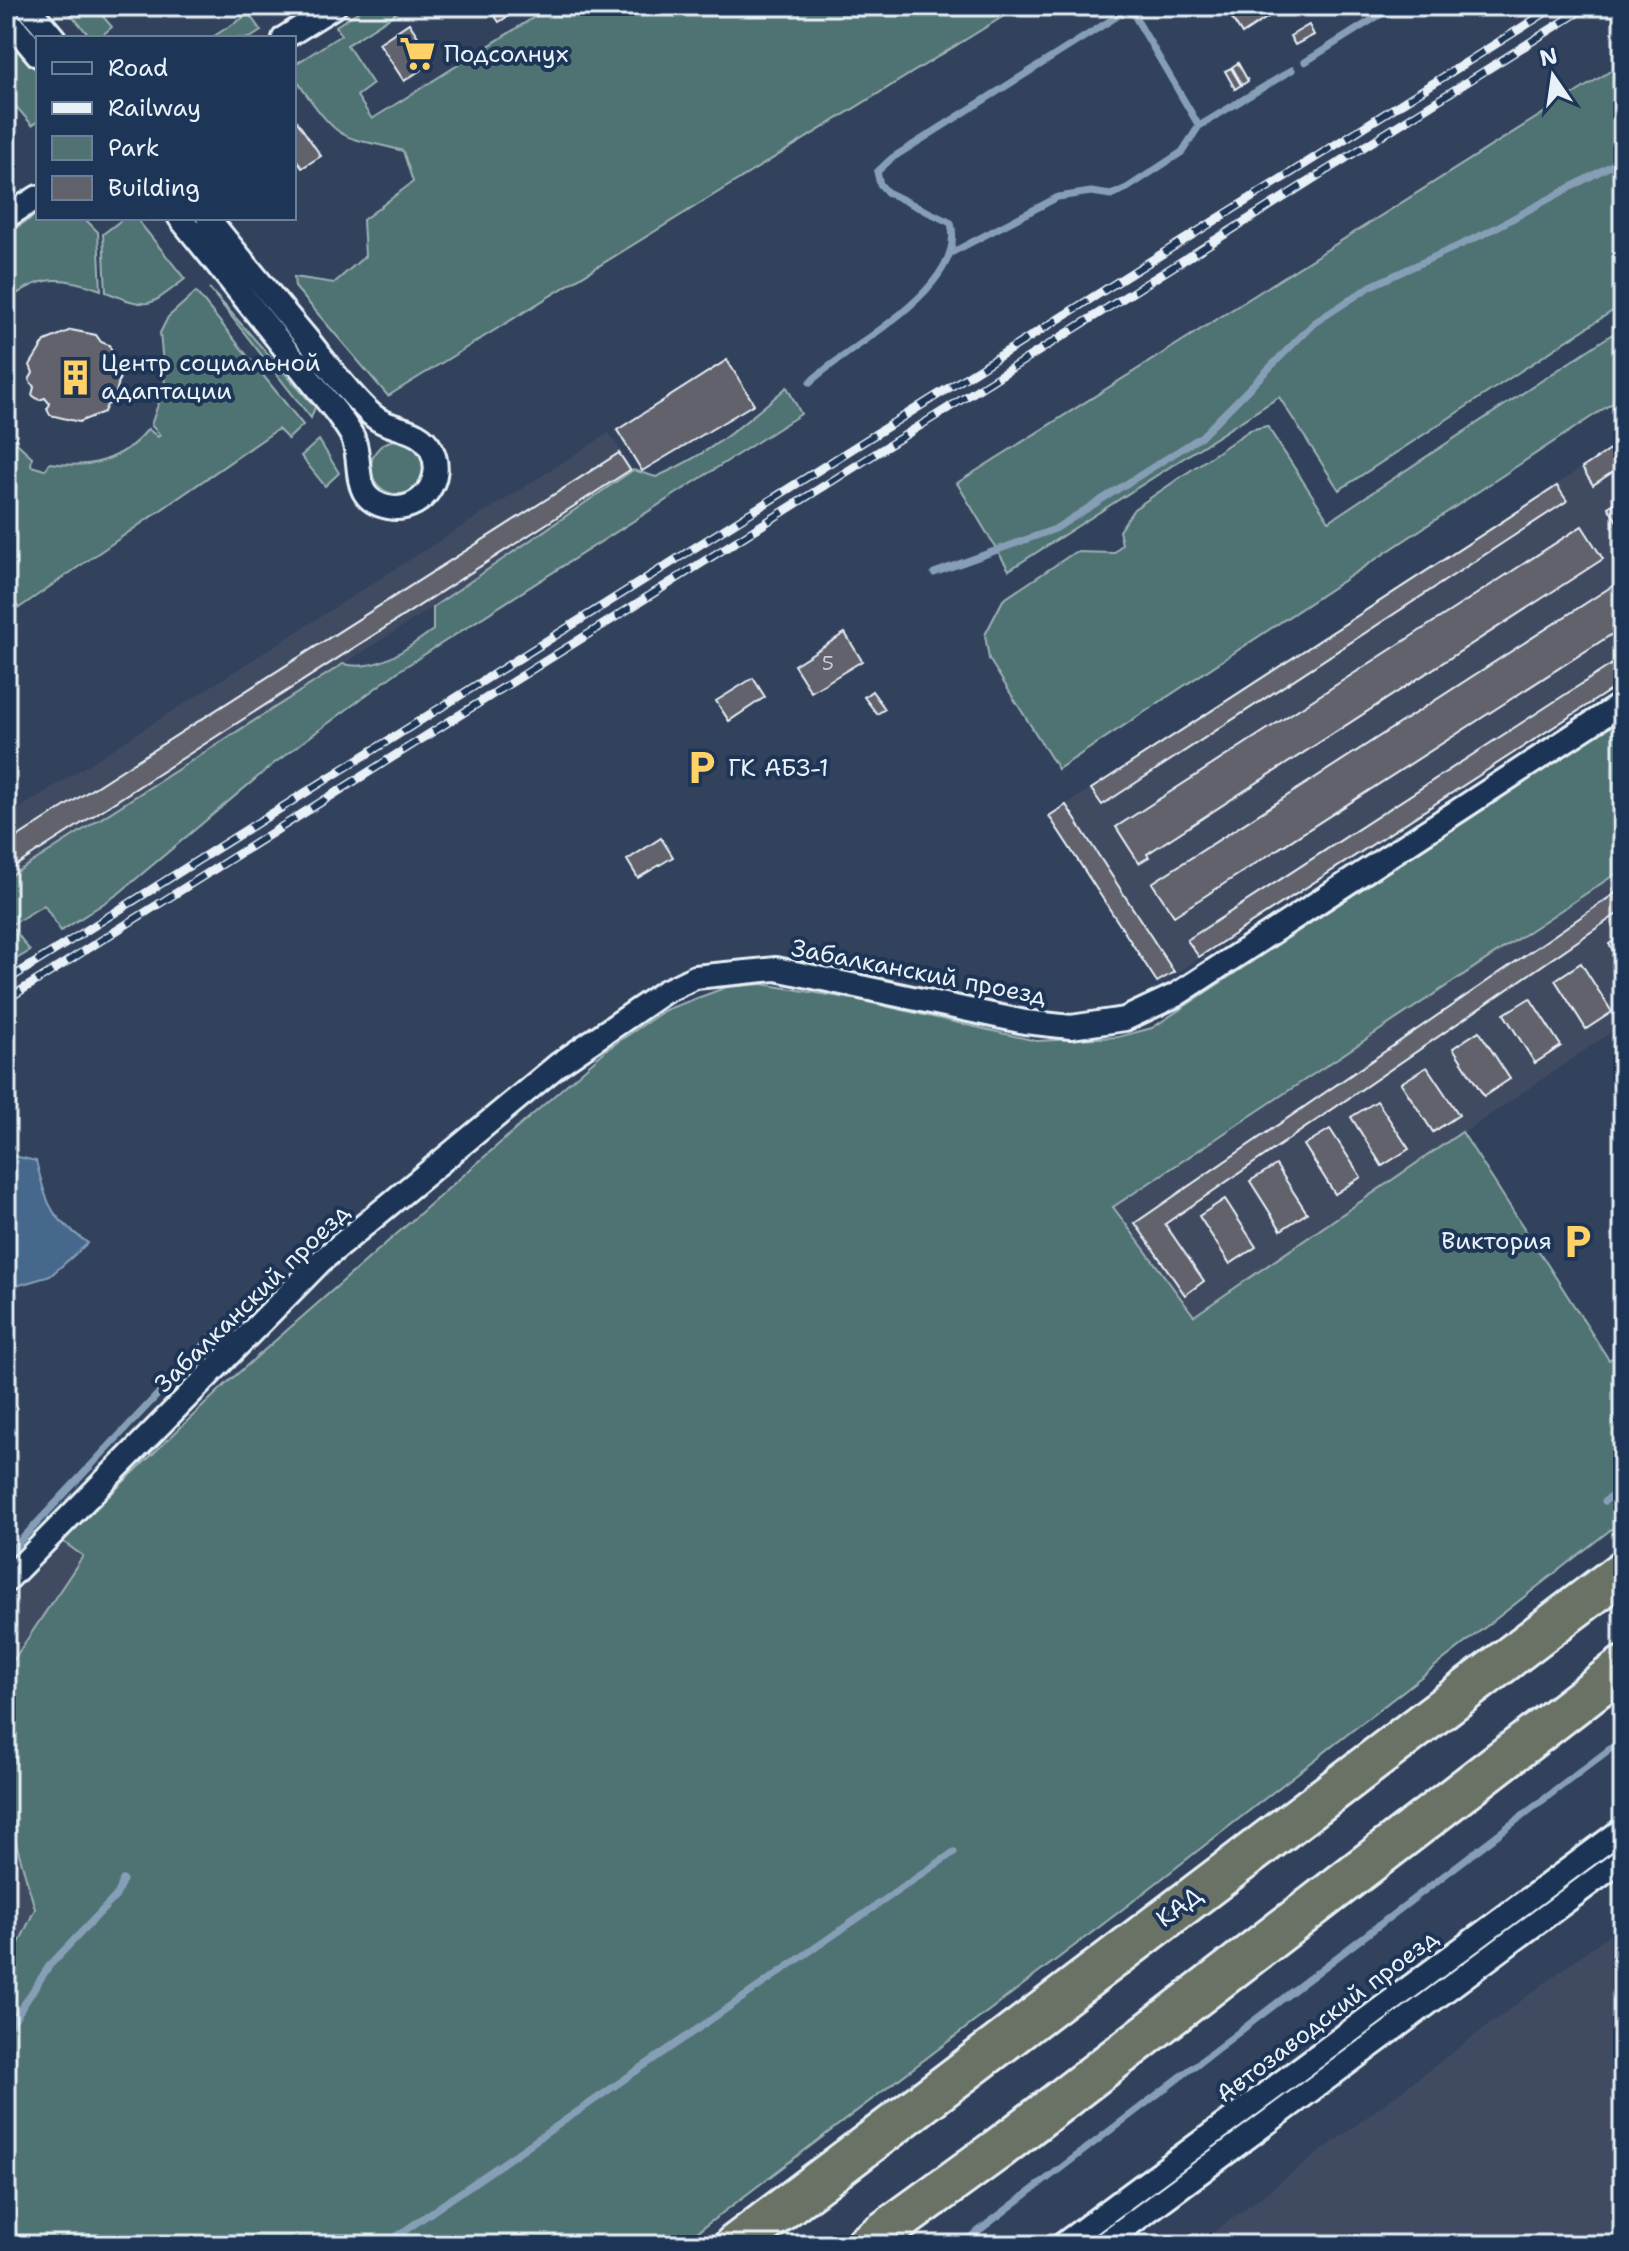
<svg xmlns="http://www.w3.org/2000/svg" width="1629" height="2251" viewBox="0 0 1629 2251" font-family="'Shantell Sans',sans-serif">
	<rect width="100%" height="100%" fill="#32425d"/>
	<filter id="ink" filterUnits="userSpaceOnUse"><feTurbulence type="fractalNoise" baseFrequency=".0125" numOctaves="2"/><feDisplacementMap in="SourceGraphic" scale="16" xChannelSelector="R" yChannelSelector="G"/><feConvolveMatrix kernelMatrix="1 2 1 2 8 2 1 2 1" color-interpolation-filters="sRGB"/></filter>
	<g filter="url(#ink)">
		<g fill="#404c62">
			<polygon points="609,433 633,470 433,607 6,879 6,817"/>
			<polygon points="1623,441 1623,682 1158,985 1049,816"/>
			<polygon points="1623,869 1623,1024 1194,1317 1113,1207"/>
			<polygon points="62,1541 83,1556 6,1671 6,1603"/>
			<polygon points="6,1808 35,1909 6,1971"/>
			<polygon points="1623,1924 1623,2245 1197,2245"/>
		</g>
		<g fill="#507272" stroke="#9cb2b5" stroke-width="2">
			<polygon points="64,6 94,6 112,27 99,38 91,38"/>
			<path d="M367,6H407L347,45L373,84L357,96L372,119L552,6H1020L388,396L295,287L294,277L334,283L365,256L363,220L413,182L403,151C351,135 345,149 309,98C301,87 294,79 294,65L341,35L336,26Z"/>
			<polygon points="249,14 261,31 250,38 211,38"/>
			<polygon points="6,34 38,72 38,121 32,125 6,95"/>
			<polygon points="1623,63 1623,304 1339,490 1279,397 1009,570 957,483"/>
			<path d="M38,214V218H84L98,232L101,290C62,276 40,274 6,302V234Z"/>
			<path d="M124,218H136L185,279C148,307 151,310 106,292L103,234Z"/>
			<polygon points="209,288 315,407 311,418"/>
			<path d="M196,292L303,425L288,439L278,429L19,608L6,591V433L32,457L31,466L45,470L50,463C90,469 122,461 148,429L158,437L160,435L151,425L165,384L160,333L168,317Z"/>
			<polygon points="1623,327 1623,396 1058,769 989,659 985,635 1003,600 1075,552 1114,553 1122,544 1119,531 1134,509 1250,430 1267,426 1329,521"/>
			<path d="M787,387L801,414L400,670L272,765L118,894L61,931L44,905L11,925L30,951L6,965V879L343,664C380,672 404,650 433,630V607L633,470L656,477C713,452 741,426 787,387Z"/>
			<circle cx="398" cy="467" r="27"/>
			<polygon points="319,440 339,473 325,486 301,456"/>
			<polygon points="1623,721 1623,869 1113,1207 1194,1316 1462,1132 1609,1360 1623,1350 1623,1520 1119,1912 680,2245 6,2245 6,1971 35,1909 6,1808 6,1671 83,1556 62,1541 227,1383 606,1050 665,1010 727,987 762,984 859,1000 1036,1041 1118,1037 1152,1028 1611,724"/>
		</g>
		<path fill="#45688c" stroke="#869fb7" stroke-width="2" d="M6,1154L36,1161C48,1206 48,1215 88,1243L50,1276L6,1289Z"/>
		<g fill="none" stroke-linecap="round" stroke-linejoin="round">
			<g stroke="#869fb7" stroke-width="7">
				<polyline points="1305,62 1394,6"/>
				<polyline points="951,253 1058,197 1091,192 1111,195 1127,188 1182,152 1199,126 1292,70"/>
				<path d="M810,382C849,345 968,288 951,223L887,192L880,184L877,172L892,158L1127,10L1134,15L1199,126"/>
				<polyline points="934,573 1055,529 1202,436 1314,323 1371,286 1486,233 1623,159"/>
				<polyline points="1605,1501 1623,1487"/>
				<polyline points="6,1556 221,1327"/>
				<polyline points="6,2032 49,1966 116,1896 123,1880"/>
				<polyline points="384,2245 954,1852"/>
				<polyline points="960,2245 1623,1739"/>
			</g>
		</g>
		<g fill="#62626c" stroke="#e8f1f8" stroke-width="2">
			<polygon points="488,6 524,6 499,22"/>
			<polygon points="1224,6 1285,6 1242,34"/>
			<polygon points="409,23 434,61 404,81 379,43"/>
			<polygon points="1309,25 1314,35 1295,45 1290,36"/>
			<polygon points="1238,63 1248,81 1242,85 1232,67"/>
			<polygon points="1231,68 1241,85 1235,89 1225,71"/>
			<polygon points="294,117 321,156 302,168 294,156"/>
			<polygon points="71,330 96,335 101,342 109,345 121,372 114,402 107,405 104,412 79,422 50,415 47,409 50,404 45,398 39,400 32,395 34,387 29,380 33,373 30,365 45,341"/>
			<polygon points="727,360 754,404 642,471 617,430"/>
			<polygon points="1623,441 1623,465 1593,485 1582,468"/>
			<polygon points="619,453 630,470 6,872 6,844"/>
			<polygon points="1557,486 1567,501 1102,805 1091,789"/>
			<polygon points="1623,497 1623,531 1608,507"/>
			<polygon points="1582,526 1603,559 1147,854 1149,857 1139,863 1116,827"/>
			<polygon points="1617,583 1623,591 1623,627 1174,916 1152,883"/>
			<polygon points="845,633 862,661 811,692 794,665"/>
			<polygon points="1623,657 1623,682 1199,957 1187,940"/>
			<polygon points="753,678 765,697 729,721 716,701"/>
			<polygon points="872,691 885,709 877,714 864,697"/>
			<polygon points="1066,805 1174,972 1157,982 1049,816"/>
			<polygon points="661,838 673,857 638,878 627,860"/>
			<polygon points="1623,888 1623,910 1165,1224 1204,1281 1185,1295 1135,1223"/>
			<polygon points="1623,934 1623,966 1609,944"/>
			<polygon points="1581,963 1612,1012 1586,1029 1555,980"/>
			<polygon points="1530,998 1561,1046 1535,1063 1504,1014"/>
			<polygon points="1479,1031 1510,1079 1484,1096 1453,1048"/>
			<polygon points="1427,1067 1459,1115 1433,1132 1401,1083"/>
			<polygon points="1377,1101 1409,1149 1382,1166 1351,1117"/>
			<polygon points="1330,1129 1361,1177 1335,1194 1304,1145"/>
			<polygon points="1276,1165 1307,1213 1281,1230 1250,1181"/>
			<polygon points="1225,1199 1256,1247 1230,1264 1199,1216"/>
		</g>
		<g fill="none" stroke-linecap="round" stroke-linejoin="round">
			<defs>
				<g id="street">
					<polyline points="27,6 54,38"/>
					<polyline points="6,17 38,55"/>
					<polyline points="284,38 335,6"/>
					<polyline points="6,217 38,197"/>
					<path d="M180,218L337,413C342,421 349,429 353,438C364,465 349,499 388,507C420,514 447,479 431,449C418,425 390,432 371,414C347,392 328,365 308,340C274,300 241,259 208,218"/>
					<polyline points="6,1581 321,1261 559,1064 664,992 695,977 776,969 1025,1022 1071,1027 1125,1019 1176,995 1623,703"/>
					<polyline points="1062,2245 1623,1829"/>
					<polyline points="1102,2245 1623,1859"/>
				</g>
				<g id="highway">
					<polyline points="735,2245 1623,1571"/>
					<polyline points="866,2245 998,2149 1623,1667"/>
				</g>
			</defs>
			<use href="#street" stroke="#e8f1f8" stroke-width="28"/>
			<use href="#highway" stroke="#e8f1f8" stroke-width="46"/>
			<use href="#street" stroke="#1d3557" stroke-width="22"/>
			<use href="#highway" stroke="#6b7165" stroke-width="40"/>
			<defs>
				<g id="rail">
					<polyline points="6,981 1556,6"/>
					<polyline points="6,1000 1588,6"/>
				</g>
			</defs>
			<use href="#rail" stroke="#e8f1f8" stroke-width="9"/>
			<use href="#rail" stroke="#1d3557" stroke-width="6" stroke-dasharray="18" stroke-linecap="butt"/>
		</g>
	</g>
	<defs>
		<symbol id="supermarket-bare" viewBox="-9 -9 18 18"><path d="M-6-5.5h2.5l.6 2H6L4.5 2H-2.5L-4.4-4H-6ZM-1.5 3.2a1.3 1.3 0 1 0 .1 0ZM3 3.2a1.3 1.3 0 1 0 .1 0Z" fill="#ffd166" stroke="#1d3557" stroke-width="2.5" paint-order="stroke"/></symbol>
		<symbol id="building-bare" viewBox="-9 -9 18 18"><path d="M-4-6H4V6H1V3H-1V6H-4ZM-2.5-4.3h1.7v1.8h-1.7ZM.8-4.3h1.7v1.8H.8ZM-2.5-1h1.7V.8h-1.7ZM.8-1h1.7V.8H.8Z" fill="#ffd166" stroke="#1d3557" stroke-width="2.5" paint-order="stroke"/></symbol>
		<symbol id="parking-bare" viewBox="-9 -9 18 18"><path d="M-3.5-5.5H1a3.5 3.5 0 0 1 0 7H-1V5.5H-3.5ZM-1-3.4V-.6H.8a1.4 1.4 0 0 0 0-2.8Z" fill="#ffd166" stroke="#1d3557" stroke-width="2.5" paint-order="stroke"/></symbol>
	</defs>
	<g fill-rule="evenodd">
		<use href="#supermarket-bare" x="392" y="28" width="51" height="51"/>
		<use href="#building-bare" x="50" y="352" width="51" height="51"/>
		<use href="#parking-bare" x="676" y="742" width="51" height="51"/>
		<use href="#parking-bare" x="1552" y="1216" width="51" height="51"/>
	</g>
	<g text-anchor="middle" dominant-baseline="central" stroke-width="8" stroke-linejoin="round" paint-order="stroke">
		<g font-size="20" fill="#c6cdd5">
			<text x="828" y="663">5</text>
		</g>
		<g font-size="24" fill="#e8f1f8" stroke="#1d3557" text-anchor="start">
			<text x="444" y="54">Подсолнух</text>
			<text x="101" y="363">Центр социальной<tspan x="101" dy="28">адаптации</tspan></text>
			<text x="728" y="768">ГК АБЗ-1</text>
			<text x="1552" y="1241" text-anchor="end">Виктория</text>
		</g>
		<g font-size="24" fill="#e8f1f8" stroke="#1d3557">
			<text transform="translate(919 972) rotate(11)">Забалканский проезд</text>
			<text transform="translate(252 1298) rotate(-44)">Забалканский проезд</text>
			<text transform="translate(1179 1907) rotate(-37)">КАД</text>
			<text transform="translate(1327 2016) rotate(-37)">Автозаводский проезд</text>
		</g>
	</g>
	<rect width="1629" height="2251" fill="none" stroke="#1d3557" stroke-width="32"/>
	<rect x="16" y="16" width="1597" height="2219" fill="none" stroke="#e8f1f8" stroke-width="3" filter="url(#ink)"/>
	<rect x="36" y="36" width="260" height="184" fill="#1d3557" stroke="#6e8097" stroke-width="2"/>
	<rect x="52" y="62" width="40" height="12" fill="#1d3557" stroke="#6e8097" stroke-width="2"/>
	<text x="108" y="76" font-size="24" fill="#e8f1f8">Road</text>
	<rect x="52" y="102" width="40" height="12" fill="#e8f1f8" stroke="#6e8097" stroke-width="2"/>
	<text x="108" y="116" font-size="24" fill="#e8f1f8">Railway</text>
	<rect x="52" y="136" width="40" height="24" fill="#507272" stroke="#6e8097" stroke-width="2"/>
	<text x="108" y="156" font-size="24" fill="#e8f1f8">Park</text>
	<rect x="52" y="176" width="40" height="24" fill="#62626c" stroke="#6e8097" stroke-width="2"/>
	<text x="108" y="196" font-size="24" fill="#e8f1f8">Building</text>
	<g transform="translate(1553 76) rotate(347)" stroke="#1d3557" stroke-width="6" paint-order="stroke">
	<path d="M0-6L14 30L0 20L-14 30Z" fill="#e8f1f8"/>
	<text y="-12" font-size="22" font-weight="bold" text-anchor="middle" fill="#e8f1f8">N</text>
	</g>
</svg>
